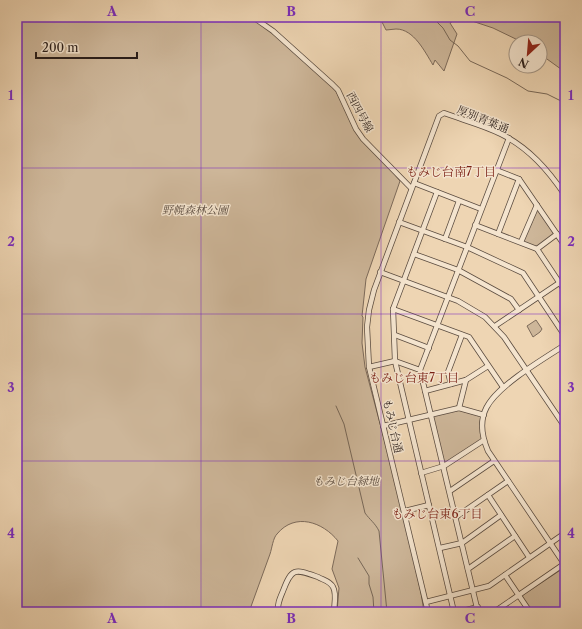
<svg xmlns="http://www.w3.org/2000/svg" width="582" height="629" viewBox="0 0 582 629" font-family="'Libre Caslon Text','Noto Serif JP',serif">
	<rect width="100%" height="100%" fill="#eed5b3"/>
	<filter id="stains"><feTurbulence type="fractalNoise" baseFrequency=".005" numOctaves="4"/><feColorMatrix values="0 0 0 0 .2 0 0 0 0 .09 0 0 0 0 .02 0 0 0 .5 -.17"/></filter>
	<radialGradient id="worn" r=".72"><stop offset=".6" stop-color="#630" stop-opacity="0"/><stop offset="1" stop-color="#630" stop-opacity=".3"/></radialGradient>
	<g fill="#cdb699" stroke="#7c6a5a">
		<path d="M17,17H241L260,23L332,84L355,127L400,181L366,279L362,316L363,317L362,343L365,367L404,514L421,593L424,612H337L339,588L332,569L338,541C323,522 295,512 277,534C273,538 272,548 270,554C263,573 256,593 249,612H17Z"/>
		<path d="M382,17H459L450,23L457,34L444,71L435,60L433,65C425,52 414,29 396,29C393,29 389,30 386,30L380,18Z"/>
		<polygon points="460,17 565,17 565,72 540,54 540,42 522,42 493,28"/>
		<polygon points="537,205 557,234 537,249 521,242"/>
		<polygon points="536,320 542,329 540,332 533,337 527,326"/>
		<polygon points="459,408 484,415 484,440 444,466 431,415"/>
		<polygon points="562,569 565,572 565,612 533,612 522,597 523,595"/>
	</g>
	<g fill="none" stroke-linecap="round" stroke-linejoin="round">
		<g stroke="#776757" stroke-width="1">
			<polyline points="432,17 443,28 450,40 458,46 470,61 507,78 528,91 547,94 565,103"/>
			<path d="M336,406L344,424L365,513C370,520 375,523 379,531L387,612"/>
			<polyline points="358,558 369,576 369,584 373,597 374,612"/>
		</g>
		<defs>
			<g id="minor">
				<polyline points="253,17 273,31 333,85 338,90 356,129 363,139 411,188"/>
				<polyline points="496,170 519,179 565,246"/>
				<polyline points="414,183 481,209"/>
				<polyline points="437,192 393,309 395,361 454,612"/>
				<polyline points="399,222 467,247 523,273 565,336"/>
				<polyline points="475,225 537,249 565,291"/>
				<polyline points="498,234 519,179"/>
				<polyline points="445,239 459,201"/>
				<polyline points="521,242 537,205"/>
				<polyline points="537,249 557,234"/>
				<polyline points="414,254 458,270 511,299 519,310"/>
				<polyline points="380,272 458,301 485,317 504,337 565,427"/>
				<polyline points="393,309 469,337 503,387"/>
				<polyline points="495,326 565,279"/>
				<polyline points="395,335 429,348"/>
				<path d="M565,345C549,355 533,365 518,376C490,397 472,414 488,451L565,565"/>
				<polyline points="369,367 395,361 420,370"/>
				<polyline points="451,384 448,372 462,335"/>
				<polyline points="425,391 466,380 488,366"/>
				<polyline points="459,408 466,380"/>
				<polyline points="383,426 459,408 484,415"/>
				<polyline points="421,473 444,466 484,440"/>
				<polyline points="450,491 494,461"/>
				<polyline points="488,495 529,557"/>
				<polyline points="405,511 429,505"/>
				<polyline points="456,517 508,481"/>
				<polyline points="440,548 462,543 501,515"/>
				<polyline points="468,569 515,536"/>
				<polyline points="505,575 530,612"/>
				<polyline points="426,602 489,586 565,533"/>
				<path d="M278,612C277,604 280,598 283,591C292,567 295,569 318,577C323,580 330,581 333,587C337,594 334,605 334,612"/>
				<path d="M428,612L369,367L367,327L369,310L374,290L439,116L444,113C463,120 483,125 501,134C529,148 548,170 565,195"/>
				<polyline points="459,612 478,607"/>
				<polyline points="478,612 420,370 509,138"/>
				<polyline points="494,612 564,564"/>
			</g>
		</defs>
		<use href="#minor" stroke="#5b4c40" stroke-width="6"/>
		<use href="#minor" stroke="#f4e4ce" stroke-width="4.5"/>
	</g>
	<path fill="none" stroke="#7b2cbf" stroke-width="1" stroke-opacity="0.55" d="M201,17V612M381,17V612M17,168H565M17,314H565M17,461H565"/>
	<g text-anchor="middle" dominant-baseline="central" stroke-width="3" stroke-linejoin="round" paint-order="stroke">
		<g font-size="11" fill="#2a1e1a" stroke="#f4e4ce">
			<text transform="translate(360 112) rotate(62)">西四号線</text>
			<text transform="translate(483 119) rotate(22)">厚別青葉通</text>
			<text transform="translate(393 426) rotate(77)">もみじ台通</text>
		</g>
		<g font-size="11" font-style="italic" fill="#5b4c40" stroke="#f4e4ce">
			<text x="195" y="210">野幌森林公園</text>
			<text x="346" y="481">もみじ台緑地</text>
		</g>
		<g font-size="12" fill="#7a1f14" stroke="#f4e4ce">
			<text x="451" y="171">もみじ台南7丁目</text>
			<text x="414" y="377">もみじ台東7丁目</text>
			<text x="437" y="513">もみじ台東6丁目</text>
		</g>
	</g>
	<rect width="582" height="629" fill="none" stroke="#eed5b3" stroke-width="44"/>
	<g transform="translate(528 54) rotate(206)"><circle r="19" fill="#f4e4ce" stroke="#a39586"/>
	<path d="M0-3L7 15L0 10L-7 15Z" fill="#8f2418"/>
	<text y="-6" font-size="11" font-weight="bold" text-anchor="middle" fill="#2a1e1a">N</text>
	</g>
	<path d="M36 52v6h101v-6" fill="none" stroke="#2a1e1a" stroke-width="2"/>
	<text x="42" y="52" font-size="12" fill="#2a1e1a" stroke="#f4e4ce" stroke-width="3" paint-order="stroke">200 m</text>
	<rect x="22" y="22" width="538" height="585" fill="none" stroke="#7b2cbf" stroke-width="1.5"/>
	<g font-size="13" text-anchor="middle" font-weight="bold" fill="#7b2cbf">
		<text x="112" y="16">A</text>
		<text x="291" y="16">B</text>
		<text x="470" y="16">C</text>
		<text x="11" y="100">1</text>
		<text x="571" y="100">1</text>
		<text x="11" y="246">2</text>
		<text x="571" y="246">2</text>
		<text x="11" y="392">3</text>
		<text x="571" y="392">3</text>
		<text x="11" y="538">4</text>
		<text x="571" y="538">4</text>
		<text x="112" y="623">A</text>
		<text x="291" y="623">B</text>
		<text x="470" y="623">C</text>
	</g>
	<rect width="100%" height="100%" filter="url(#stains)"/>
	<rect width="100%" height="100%" fill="url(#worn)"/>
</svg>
